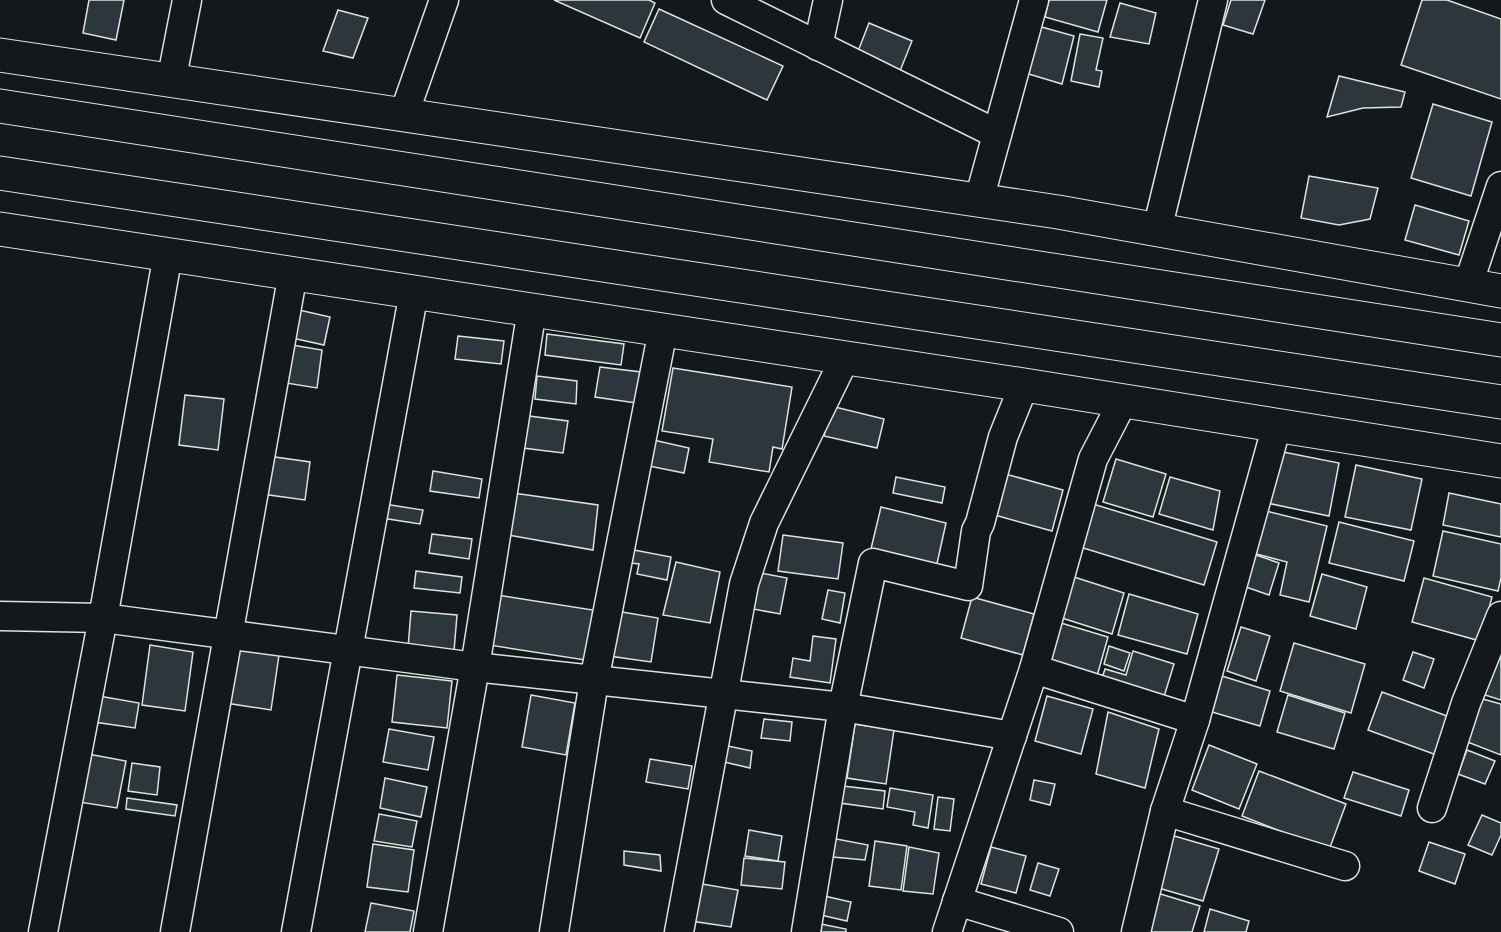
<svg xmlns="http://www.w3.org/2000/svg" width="1501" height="932" viewBox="0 0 1501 932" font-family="Montserrat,sans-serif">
	<rect width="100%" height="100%" fill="#14181c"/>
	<g fill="#2c363c" stroke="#d8e6dc" stroke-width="1.5">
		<polygon points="89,0 124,0 116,40 83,33"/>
		<polygon points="554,0 649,0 655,3 640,38"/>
		<polygon points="1049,0 1107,0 1098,32 1045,17"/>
		<polygon points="1231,0 1265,0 1253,34 1223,25"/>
		<polygon points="1422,0 1447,0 1501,19 1501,99 1401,65"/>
		<polygon points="1120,3 1156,13 1149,44 1110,37"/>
		<polygon points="659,9 783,66 767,100 644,42"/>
		<polygon points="338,10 368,18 353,58 323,51"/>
		<polygon points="869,23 912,41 898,76 855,59"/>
		<polygon points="1038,26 1074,36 1062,84 1022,72"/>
		<polygon points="1080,34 1103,38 1096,70 1102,71 1099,87 1071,81"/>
		<polygon points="1339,76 1405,92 1401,107 1363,108 1327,117"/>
		<polygon points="1433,104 1492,122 1471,196 1411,178"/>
		<polygon points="1309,176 1378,188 1370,219 1339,225 1301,218"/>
		<polygon points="1415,205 1469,221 1459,255 1405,240"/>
		<polygon points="299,310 330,317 324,345 292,338"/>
		<polygon points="547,334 624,344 621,365 545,355"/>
		<polygon points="458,336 504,341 501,364 455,359"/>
		<polygon points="292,345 322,350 317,388 286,383"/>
		<polygon points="600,367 641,372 636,403 595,397"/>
		<polygon points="673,368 792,387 782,449 773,447 769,472 709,462 713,439 662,431"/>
		<polygon points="537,376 577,381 576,404 535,399"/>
		<polygon points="185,395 224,399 218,450 179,445"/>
		<polygon points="831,406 884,419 877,448 824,436"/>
		<polygon points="521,415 568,421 563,453 515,447"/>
		<polygon points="649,439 689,448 684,473 644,465"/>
		<polygon points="1278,451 1339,463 1329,516 1267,503"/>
		<polygon points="268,456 310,462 305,500 262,494"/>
		<polygon points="1116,459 1166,474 1153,517 1103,502"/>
		<polygon points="1356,465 1422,479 1411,530 1345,517"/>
		<polygon points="433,471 482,479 479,498 430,491"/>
		<polygon points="1002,473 1063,490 1052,531 991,514"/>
		<polygon points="896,477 945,487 942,503 893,493"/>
		<polygon points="1170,477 1220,491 1213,530 1159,514"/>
		<polygon points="513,493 598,505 593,550 508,535"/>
		<polygon points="1449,493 1501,504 1501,537 1443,525"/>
		<polygon points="384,504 423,510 420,524 382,518"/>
		<polygon points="1093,504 1217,542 1204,585 1080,547"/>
		<polygon points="881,507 946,523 936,568 870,553"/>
		<polygon points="1262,510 1327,526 1309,602 1280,595 1287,562 1252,553"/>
		<polygon points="1339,522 1414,541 1404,581 1329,563"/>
		<polygon points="1443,531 1501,544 1501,578 1498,591 1433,576"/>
		<polygon points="432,534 472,539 469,559 429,553"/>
		<polygon points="783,535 843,543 838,579 778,571"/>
		<polygon points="634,550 671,557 667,580 637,574 639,564 632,563"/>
		<polygon points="1253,554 1279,563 1269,595 1243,586"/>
		<polygon points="676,562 720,572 710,623 663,615"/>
		<polygon points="416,571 462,577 460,593 414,588"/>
		<polygon points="755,572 787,578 780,614 748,608"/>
		<polygon points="1322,574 1367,587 1356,629 1310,616"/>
		<polygon points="1074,577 1124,593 1112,634 1062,618"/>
		<polygon points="1424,578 1492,597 1480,641 1412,622"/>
		<polygon points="828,590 845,593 840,623 822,619"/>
		<polygon points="1129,594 1198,614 1187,654 1118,635"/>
		<polygon points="497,595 593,610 585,660 489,645"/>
		<polygon points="972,597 1034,614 1023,655 961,638"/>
		<polygon points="411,611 457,615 454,651 408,648"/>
		<polygon points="616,611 658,618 651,662 609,656"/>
		<polygon points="1061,623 1108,637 1097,676 1049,662"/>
		<polygon points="1241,627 1270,636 1256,681 1227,671"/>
		<polygon points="813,636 836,639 830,683 790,677 793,658 810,661"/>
		<polygon points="1294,643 1365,664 1351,713 1280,691"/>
		<polygon points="150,645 193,652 185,711 142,705"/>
		<polygon points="1109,646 1130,653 1124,671 1104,664"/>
		<polygon points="1501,647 1501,700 1482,694"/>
		<polygon points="234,648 279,655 271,710 226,703"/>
		<polygon points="1133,651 1174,664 1163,700 1101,681 1105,669 1126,675"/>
		<polygon points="1413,652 1434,659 1424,688 1403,680"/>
		<polygon points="397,675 452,681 447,728 392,722"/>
		<polygon points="1222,676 1270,691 1260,726 1212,712"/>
		<polygon points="1382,692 1455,719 1442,757 1368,730"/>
		<polygon points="531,695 575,703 566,755 522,747"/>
		<polygon points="1288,695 1345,713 1334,749 1277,732"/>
		<polygon points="99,696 139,703 135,728 94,722"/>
		<polygon points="1047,696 1093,709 1081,754 1035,741"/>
		<polygon points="1479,698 1501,704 1501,755 1465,741"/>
		<polygon points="1108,712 1159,729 1145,788 1096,774"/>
		<polygon points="764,719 792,722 790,741 761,738"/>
		<polygon points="855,724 894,730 886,784 847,778"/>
		<polygon points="389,729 434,737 428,770 383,762"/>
		<polygon points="723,745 752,751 750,768 720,761"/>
		<polygon points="1209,745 1257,764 1239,809 1192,790"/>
		<polygon points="1467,750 1495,761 1485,784 1458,774"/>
		<polygon points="88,754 126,761 117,808 79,802"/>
		<polygon points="650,759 692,766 688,789 646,782"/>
		<polygon points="132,763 160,767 157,795 128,791"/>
		<polygon points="1259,771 1346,804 1329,850 1242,816"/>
		<polygon points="1353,772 1409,790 1401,816 1344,798"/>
		<polygon points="385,778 427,787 421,817 380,808"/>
		<polygon points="1034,780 1055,784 1050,805 1030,800"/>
		<polygon points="843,786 885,791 883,809 840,803"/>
		<polygon points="890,788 933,795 928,828 913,825 915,812 887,807"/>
		<polygon points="938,797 954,799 950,831 934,829"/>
		<polygon points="127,798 177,805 175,816 126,809"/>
		<polygon points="379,814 417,821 412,847 374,841"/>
		<polygon points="1482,815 1501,823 1501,835 1492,855 1468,845"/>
		<polygon points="749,830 782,836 778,861 745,856"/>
		<polygon points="1171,835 1219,849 1203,901 1155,887"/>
		<polygon points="826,837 868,845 865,860 822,856"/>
		<polygon points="875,841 907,846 901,890 869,886"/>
		<polygon points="1429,842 1465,854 1455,884 1419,871"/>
		<polygon points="373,844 414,850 408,892 367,887"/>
		<polygon points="909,847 939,853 933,894 903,891"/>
		<polygon points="991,847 1026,856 1016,893 981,884"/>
		<polygon points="624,851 660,855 661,871 624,865"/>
		<polygon points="744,858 785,862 782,889 741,885"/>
		<polygon points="1038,863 1059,869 1050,896 1030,890"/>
		<polygon points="696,883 738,890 731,927 691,921"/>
		<polygon points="1154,892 1200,906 1192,932 1141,932"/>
		<polygon points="820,895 851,902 847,921 816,914"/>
		<polygon points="371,903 414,911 410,932 365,932"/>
		<polygon points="1210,909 1249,921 1246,932 1204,932"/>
		<polygon points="816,923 846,929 846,932 815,932"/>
	</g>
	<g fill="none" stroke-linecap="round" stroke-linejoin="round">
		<defs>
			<g id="street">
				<polyline points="726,0 997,134"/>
				<polyline points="818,46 828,0"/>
				<polyline points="171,82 187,0"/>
				<polyline points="404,114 444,0"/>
				<polyline points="979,200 1034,0"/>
				<polyline points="1157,230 1213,0"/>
				<polyline points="1468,285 1501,186"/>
				<polyline points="0,616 103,618 475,667 843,707 1012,736"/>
				<polyline points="1034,669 1195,720"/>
				<polyline points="1432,808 1466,703 1501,616"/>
				<polyline points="1165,811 1345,866"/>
				<polyline points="957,901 1059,932"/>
				<polyline points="43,932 103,618 168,254"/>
				<polyline points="175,932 293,273"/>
				<polyline points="296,932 414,292"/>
				<polyline points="428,932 475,667 532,309"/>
				<polyline points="554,932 594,681 663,330"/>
				<polyline points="679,932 744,584 764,523 845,358"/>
				<polyline points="806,932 843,707 873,563 968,586 976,531 980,523 1003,437 1024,385"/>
				<polyline points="947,932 1034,669 1093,459 1123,401"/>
				<polyline points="1136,932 1165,811 1195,720 1277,425"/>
			</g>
			<g id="secondary">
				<polyline points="0,55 1058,212 1501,291"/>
				<polyline points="0,229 1024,385 1501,461"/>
			</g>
			<g id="highway">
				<polyline points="0,106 1501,340"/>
				<polyline points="0,173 1501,402"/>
			</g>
		</defs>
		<use href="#street" stroke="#d8e6dc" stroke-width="31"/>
		<use href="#secondary" stroke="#d8e6dc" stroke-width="35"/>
		<use href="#highway" stroke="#d8e6dc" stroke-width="35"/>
		<use href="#street" stroke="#14181c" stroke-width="28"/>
		<use href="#secondary" stroke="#14181c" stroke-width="33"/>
		<use href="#highway" stroke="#14181c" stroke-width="33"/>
	</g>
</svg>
